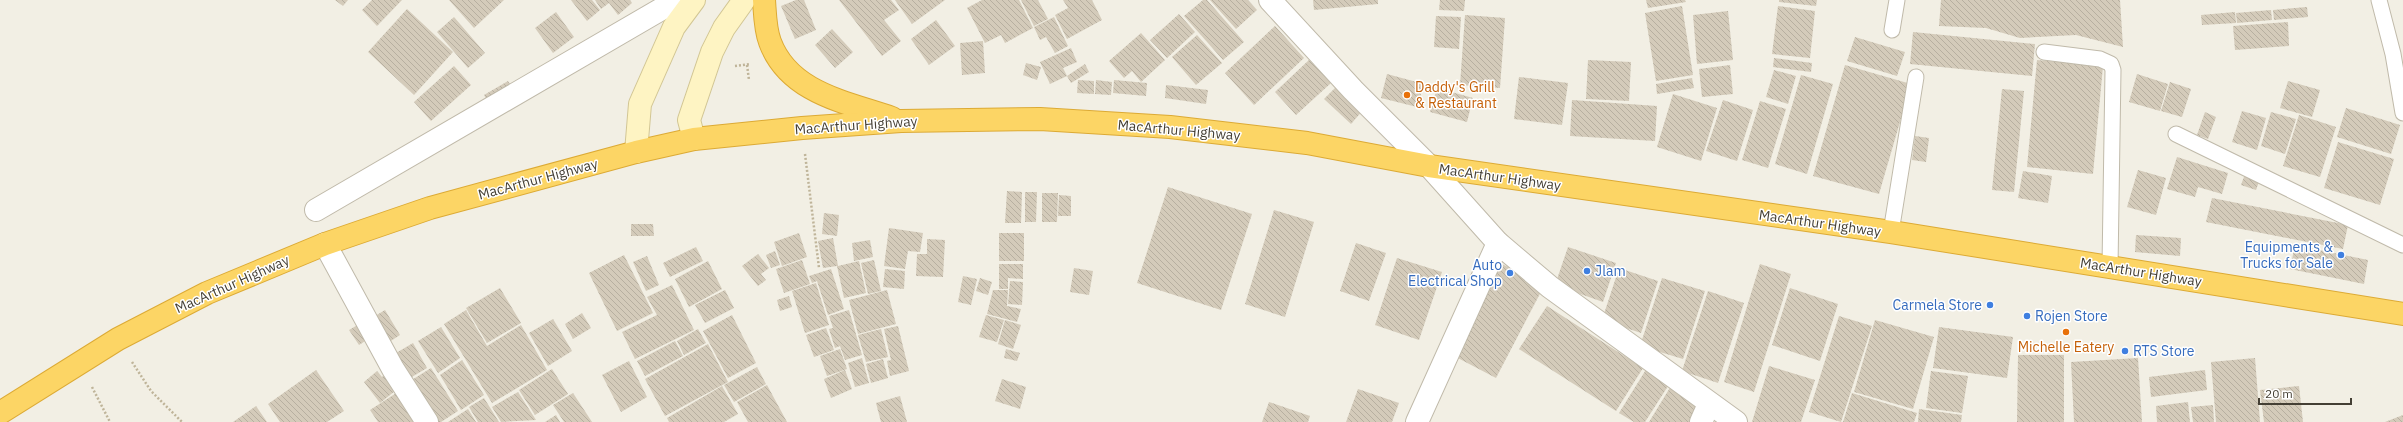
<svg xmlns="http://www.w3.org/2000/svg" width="2403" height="422" viewBox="0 0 2403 422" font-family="'IBM Plex Sans',sans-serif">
	<defs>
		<pattern id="building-back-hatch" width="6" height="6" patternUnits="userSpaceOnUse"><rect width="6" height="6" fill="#d4cbba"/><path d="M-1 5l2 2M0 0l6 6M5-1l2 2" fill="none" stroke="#b7afa0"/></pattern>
	</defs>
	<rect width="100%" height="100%" fill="#f2efe4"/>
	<g fill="url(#building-back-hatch)">
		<polygon points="335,0 348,0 343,6"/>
		<polygon points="372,0 402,0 377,26 362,10"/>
		<polygon points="449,0 504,0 474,28"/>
		<polygon points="571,0 592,0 600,10 587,21"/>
		<polygon points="595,0 630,0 632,3 618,15 609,3 601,9"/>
		<polygon points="796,0 804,0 816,30 795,39 781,6"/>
		<polygon points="839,0 891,0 899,10 884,20 901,41 882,56"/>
		<polygon points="895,0 945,0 912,24"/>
		<polygon points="982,0 1019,0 1033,28 1005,43 1001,35 985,43 967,8"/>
		<polygon points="1021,0 1038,0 1048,19 1034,26"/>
		<polygon points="1063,0 1092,0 1102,20 1067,39 1055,15 1068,8"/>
		<polygon points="1203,0 1207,0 1244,42 1223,60 1184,16"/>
		<polygon points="1210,0 1248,0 1257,10 1236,29"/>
		<polygon points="1313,0 1378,0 1378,4 1314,10"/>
		<polygon points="1440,0 1465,0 1464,11 1439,10"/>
		<polygon points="1646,0 1685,0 1686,2 1648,8"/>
		<polygon points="1779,0 1817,0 1816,6 1779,2"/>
		<polygon points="1941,0 2120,0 2123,47 2076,35 2020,38 1986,28 1939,26"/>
		<polygon points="1682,6 1693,75 1656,81 1645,13"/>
		<polygon points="1778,6 1815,11 1810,58 1772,54"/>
		<polygon points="2307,7 2308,17 2274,20 2273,10"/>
		<polygon points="407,9 453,52 414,95 368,52"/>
		<polygon points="2271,10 2272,20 2237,23 2236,13"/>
		<polygon points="1728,11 1733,60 1697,64 1693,15"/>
		<polygon points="556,12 574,37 553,53 535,28"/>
		<polygon points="2235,12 2236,23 2202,25 2201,15"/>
		<polygon points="1179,14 1195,32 1167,58 1150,40"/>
		<polygon points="1465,15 1505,18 1500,88 1460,85"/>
		<polygon points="1436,16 1461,17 1459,49 1434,47"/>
		<polygon points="454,17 485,53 468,68 437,32"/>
		<polygon points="1054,17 1068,46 1055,53 1046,37 1040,40 1034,27"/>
		<polygon points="936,20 955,46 929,65 911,39"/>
		<polygon points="2288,22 2289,46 2235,50 2233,26"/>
		<polygon points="1275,26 1304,58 1254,105 1225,73"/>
		<polygon points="832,29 853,52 835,68 815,45"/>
		<polygon points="1913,32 2035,44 2032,76 1910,64"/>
		<polygon points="1141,33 1165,60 1141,82 1132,71 1124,78 1109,61"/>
		<polygon points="1197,35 1222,63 1196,85 1172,57"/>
		<polygon points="1855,37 1905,52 1897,76 1847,61"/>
		<polygon points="983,41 985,73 962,75 960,43"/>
		<polygon points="1071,48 1077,62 1063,68 1067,76 1050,84 1040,62"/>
		<polygon points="1774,58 1812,63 1811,72 1773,67"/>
		<polygon points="1309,60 1331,83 1296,115 1275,92"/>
		<polygon points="1588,60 1631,62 1629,101 1586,99"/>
		<polygon points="2037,60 2103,66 2093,174 2027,167"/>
		<polygon points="1026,63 1041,67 1037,80 1023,75"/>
		<polygon points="1085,64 1089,72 1071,83 1067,76"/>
		<polygon points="1730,65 1733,94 1702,97 1699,69"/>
		<polygon points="1845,65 1911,84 1879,194 1813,176"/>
		<polygon points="454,66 471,85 431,121 414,102"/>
		<polygon points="1774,70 1796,76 1788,104 1766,97"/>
		<polygon points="1387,74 1424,84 1417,107 1381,98"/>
		<polygon points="2137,74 2168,84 2160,111 2129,102"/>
		<polygon points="1801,75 1833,84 1807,174 1775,164"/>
		<polygon points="1519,77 1568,83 1562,125 1514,119"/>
		<polygon points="1692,78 1694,88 1657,94 1656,84"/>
		<polygon points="1078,80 1094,81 1094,94 1077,93"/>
		<polygon points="1096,80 1112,82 1111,95 1095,94"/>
		<polygon points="1114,80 1147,83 1146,96 1113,93"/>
		<polygon points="508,81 513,89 489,104 484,95"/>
		<polygon points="2288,81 2320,90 2312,117 2280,108"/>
		<polygon points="2170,82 2191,89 2182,117 2161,111"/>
		<polygon points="1166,85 1208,90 1206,104 1165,98"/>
		<polygon points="1338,85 1364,109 1351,124 1324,99"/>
		<polygon points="1437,88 1473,98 1467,122 1430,112"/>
		<polygon points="2002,89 2024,91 2014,192 1992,190"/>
		<polygon points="1673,94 1717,108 1701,161 1657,147"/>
		<polygon points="1572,100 1657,106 1655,141 1570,136"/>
		<polygon points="1723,100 1753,110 1737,161 1706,151"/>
		<polygon points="1760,101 1786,109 1768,168 1742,160"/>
		<polygon points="2346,108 2400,125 2391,154 2337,137"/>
		<polygon points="2242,111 2266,118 2257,150 2232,142"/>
		<polygon points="2205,112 2216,117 2208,139 2197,135"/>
		<polygon points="2271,112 2296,119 2285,154 2261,146"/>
		<polygon points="2299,115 2336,127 2320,177 2283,166"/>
		<polygon points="1915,136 1929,138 1926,162 1912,160"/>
		<polygon points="2338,142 2394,159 2380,205 2324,188"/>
		<polygon points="2177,157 2228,173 2222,194 2198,187 2195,197 2167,189"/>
		<polygon points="2138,170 2166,178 2156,215 2127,207"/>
		<polygon points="2023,171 2052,176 2048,203 2018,198"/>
		<polygon points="2245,174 2260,179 2256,190 2241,185"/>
		<polygon points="1168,187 1252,214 1221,310 1137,283"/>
		<polygon points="1007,191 1022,192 1021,223 1005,223"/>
		<polygon points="1025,192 1037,192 1036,222 1025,222"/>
		<polygon points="1042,193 1058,193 1057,222 1042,222"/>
		<polygon points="1059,195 1071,196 1071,216 1058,216"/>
		<polygon points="2212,198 2348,225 2343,249 2206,222"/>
		<polygon points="1274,210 1314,222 1285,317 1245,304"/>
		<polygon points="824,213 839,215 837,236 822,234"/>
		<polygon points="631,224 653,224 654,236 631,236"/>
		<polygon points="889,228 923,233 920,252 908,251 905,269 884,266"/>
		<polygon points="799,233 807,257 782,266 774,242"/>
		<rect x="999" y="233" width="25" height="28"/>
		<polygon points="2136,235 2181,238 2180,256 2135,252"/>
		<polygon points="833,238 838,266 859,261 866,293 844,298 837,266 823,268 818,241"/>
		<polygon points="927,239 945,240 943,277 916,276 917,254 927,254"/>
		<polygon points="870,240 873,257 854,261 852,243"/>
		<polygon points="1356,243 1386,253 1369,301 1340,291"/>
		<polygon points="2295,245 2368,260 2364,284 2290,269"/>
		<polygon points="696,247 703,261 670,277 663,263"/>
		<polygon points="1568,247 1616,263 1603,302 1555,285"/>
		<polygon points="775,251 780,265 771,268 766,255"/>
		<polygon points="758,254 769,268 761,274 766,280 758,286 742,266"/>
		<polygon points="624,255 653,313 617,331 589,273"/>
		<polygon points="647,256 659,285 646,291 633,262"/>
		<polygon points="1397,258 1442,272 1419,340 1375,325"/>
		<polygon points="802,260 810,284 784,293 776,269"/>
		<polygon points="874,260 881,291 868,294 861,263"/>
		<polygon points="708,261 722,289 689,307 675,279"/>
		<polygon points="999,264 1023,264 1023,279 1008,278 1008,289 999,289"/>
		<polygon points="1502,264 1544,286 1496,378 1454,356"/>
		<polygon points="1760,264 1791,274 1754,392 1724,382"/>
		<polygon points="1074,268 1093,271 1089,295 1070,292"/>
		<polygon points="1619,268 1658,281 1641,333 1602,320"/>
		<polygon points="831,269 844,309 828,315 817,281 812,283 809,276"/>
		<polygon points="885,269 905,271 904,289 883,287"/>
		<polygon points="963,276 977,279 971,305 958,302"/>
		<polygon points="980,278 992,282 988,295 976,291"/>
		<polygon points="1662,278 1705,291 1683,359 1640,346"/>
		<polygon points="1010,281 1023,282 1022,305 1008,304"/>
		<polygon points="816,283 829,325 805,333 792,291"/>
		<polygon points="672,285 694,330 635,359 622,332 657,315 647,297"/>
		<polygon points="500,288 521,323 487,343 466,308"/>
		<polygon points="1790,288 1838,304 1820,361 1772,345"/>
		<polygon points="725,290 734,308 705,323 695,305"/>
		<polygon points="887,290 896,324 858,334 849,300"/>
		<polygon points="993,290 1008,290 1007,306 1021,309 1017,322 987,314"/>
		<polygon points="1708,291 1744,303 1718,383 1682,371"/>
		<polygon points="789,296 792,307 780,311 777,300"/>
		<polygon points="1547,306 1643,368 1616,411 1519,349"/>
		<polygon points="385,310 400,335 383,346 367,321"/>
		<polygon points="466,310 487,346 521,325 547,370 492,403 444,324"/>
		<polygon points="849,310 862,355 845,360 840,346 835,348 829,329 833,328 829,316"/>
		<polygon points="582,313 591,328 573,339 565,324"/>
		<polygon points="732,315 756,363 728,378 703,331"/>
		<polygon points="986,315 1004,320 997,342 979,337"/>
		<polygon points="1839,316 1872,326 1841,422 1809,412"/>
		<polygon points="553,319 572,351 548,366 529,333"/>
		<polygon points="1005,320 1021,325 1013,349 998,344"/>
		<polygon points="1875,320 1934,337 1913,409 1854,392"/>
		<polygon points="361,323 370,338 359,345 349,330"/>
		<polygon points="898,326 909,371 890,376 887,361 891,360 884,329"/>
		<polygon points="441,327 460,358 438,373 418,341"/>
		<polygon points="1939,327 2013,337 2007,378 1933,368"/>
		<polygon points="826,328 834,350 814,357 806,335"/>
		<polygon points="698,329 706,343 684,355 677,341"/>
		<polygon points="881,329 888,357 866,362 858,335"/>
		<polygon points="675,341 683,356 645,376 637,361"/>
		<polygon points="413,343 427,368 405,381 391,356"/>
		<polygon points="708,344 728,382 665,416 645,379"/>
		<polygon points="840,349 847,369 827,376 820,356"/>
		<polygon points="1006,349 1020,353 1017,361 1004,358"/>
		<polygon points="2018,355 2064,355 2064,422 2017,422"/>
		<polygon points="862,358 869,383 855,387 848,363"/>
		<polygon points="2138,358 2142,422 2074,422 2071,362"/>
		<polygon points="2255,358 2260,422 2216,422 2211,362"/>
		<polygon points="883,359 888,378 871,383 866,364"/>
		<polygon points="462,360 484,395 461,410 440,375"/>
		<polygon points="629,361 647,397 621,412 602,375"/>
		<polygon points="1769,366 1815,380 1801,422 1752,422"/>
		<polygon points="757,367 766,384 734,402 724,385"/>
		<polygon points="431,368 458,411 441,422 432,422 407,383"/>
		<polygon points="1647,368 1670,383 1645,422 1634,422 1619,413"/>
		<polygon points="552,369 568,394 535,415 519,390"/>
		<polygon points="316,370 344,411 327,422 280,422 268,404"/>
		<polygon points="845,370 852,389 831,398 824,379"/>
		<polygon points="2205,370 2207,390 2151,397 2149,377"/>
		<polygon points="377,371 382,377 388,372 400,387 380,403 364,382"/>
		<polygon points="1931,371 1968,376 1962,413 1926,408"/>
		<polygon points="1002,379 1026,387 1020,409 995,401"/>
		<polygon points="767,385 787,422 748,422 737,402"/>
		<polygon points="722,386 738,414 724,422 669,422 667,418"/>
		<polygon points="1671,386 1704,407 1695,422 1649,422"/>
		<polygon points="2299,386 2303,422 2264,422 2260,390"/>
		<polygon points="1358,389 1399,403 1392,422 1346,422"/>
		<polygon points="401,390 422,422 378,422 370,410"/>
		<polygon points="518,392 536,420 501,422 492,407"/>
		<polygon points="573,393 592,422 564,422 553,405"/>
		<polygon points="1852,393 1917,413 1914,422 1843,422"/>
		<polygon points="900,396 907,422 881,422 876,403"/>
		<polygon points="484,398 499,422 478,422 469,407"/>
		<polygon points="1269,402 1310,416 1308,422 1262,422"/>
		<polygon points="2188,402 2190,422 2157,422 2156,406"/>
		<polygon points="2213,405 2214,422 2193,422 2191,407"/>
		<polygon points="256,406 267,422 233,422"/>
		<polygon points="468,409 476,422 448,422"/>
		<polygon points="1919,409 1962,415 1961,422 1918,422"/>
		<polygon points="556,415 560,422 545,422"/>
		<polygon points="2403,415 2403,422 2385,422"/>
	</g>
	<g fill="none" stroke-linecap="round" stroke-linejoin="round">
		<defs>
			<g id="lane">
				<polyline points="2379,0 2393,54 2403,113"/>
				<polyline points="1892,30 1897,0"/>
				<polyline points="2044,52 2100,59 2111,64 2113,70 2110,267"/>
				<polyline points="2176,134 2403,245"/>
				<polyline points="1891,232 1916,77"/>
			</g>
			<g id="street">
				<polyline points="1270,0 1353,90 1429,166 1498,243 1550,287 1736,422"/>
				<polyline points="316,210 677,0"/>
				<polyline points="325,244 393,369 427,422"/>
				<polyline points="1417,422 1498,243"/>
				<polyline points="1701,422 1709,404"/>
			</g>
			<g id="secondary">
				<polyline points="694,139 689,120 712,52 724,28 744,0"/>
				<polyline points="636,152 640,104 674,27 694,0"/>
			</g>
			<g id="highway">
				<path d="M764,0C765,13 765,29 770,42C789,93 846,102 892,118"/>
				<polyline points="0,413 118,339 207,293 325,244 430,208 636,152 694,139 802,128 901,121 1040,119 1170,127 1307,143 1429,166 1891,232 2403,314"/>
			</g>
		</defs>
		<use href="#lane" stroke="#c0baaa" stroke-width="17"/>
		<use href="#street" stroke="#c0baaa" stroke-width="24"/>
		<use href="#secondary" stroke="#d2c694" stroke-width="24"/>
		<use href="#highway" stroke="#dcaa35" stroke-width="24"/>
		<g stroke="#bfb499" stroke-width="2.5" stroke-dasharray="2 2" stroke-linecap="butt">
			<polyline points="747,65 749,80"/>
			<polyline points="735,66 750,64"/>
			<polyline points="805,154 819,268"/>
			<polyline points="132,362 151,391 182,422"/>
			<polyline points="92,387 110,422"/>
		</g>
		<use href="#lane" stroke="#fff" stroke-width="15"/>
		<use href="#street" stroke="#fff" stroke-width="22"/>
		<use href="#secondary" stroke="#fef4c3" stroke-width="22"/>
		<use href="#highway" stroke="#fcd565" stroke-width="22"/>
	</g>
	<g fill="#e8710a" stroke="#fff" stroke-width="1.5">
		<circle cx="1407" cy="95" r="4"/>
		<circle cx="2066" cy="332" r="4"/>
	</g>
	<g fill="#3f7fe0" stroke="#fff" stroke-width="1.5">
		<circle cx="2341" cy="255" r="4"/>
		<circle cx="1587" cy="271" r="4"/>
		<circle cx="1510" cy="273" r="4"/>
		<circle cx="1990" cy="305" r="4"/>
		<circle cx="2027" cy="316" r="4"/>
		<circle cx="2125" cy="351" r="4"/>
	</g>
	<g text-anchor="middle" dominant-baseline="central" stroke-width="3" stroke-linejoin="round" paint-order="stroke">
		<g font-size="14" fill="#c56008" stroke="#fff" text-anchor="start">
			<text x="1415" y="87">Daddy's Grill<tspan x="1415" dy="16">&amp; Restaurant</tspan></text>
			<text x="2066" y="347" text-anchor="middle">Michelle Eatery</text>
		</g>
		<g font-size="14" fill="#443f34" stroke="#fff">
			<text transform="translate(856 125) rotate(-4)">MacArthur Highway</text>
			<text transform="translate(1179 130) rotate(5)">MacArthur Highway</text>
			<text transform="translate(1500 177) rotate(8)">MacArthur Highway</text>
			<text transform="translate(538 179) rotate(-15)">MacArthur Highway</text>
			<text transform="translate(1820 223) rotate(8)">MacArthur Highway</text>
			<text transform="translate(2141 272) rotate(9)">MacArthur Highway</text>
			<text transform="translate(232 284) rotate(-24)">MacArthur Highway</text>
		</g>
		<g font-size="14" fill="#366cbe" stroke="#fff" text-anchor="end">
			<text x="2333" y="247">Equipments &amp;<tspan x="2333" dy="16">Trucks for Sale</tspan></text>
			<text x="1502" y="265">Auto<tspan x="1502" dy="16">Electrical Shop</tspan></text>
			<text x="1595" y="271" text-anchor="start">Jlam</text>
			<text x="1982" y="305">Carmela Store</text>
			<text x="2035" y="316" text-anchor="start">Rojen Store</text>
			<text x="2133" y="351" text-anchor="start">RTS Store</text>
		</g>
	</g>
	<path d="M2259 398v6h92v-6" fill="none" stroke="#443f34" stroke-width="2"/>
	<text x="2265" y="398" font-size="12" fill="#443f34" stroke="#ffffff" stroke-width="3" paint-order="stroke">20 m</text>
</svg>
